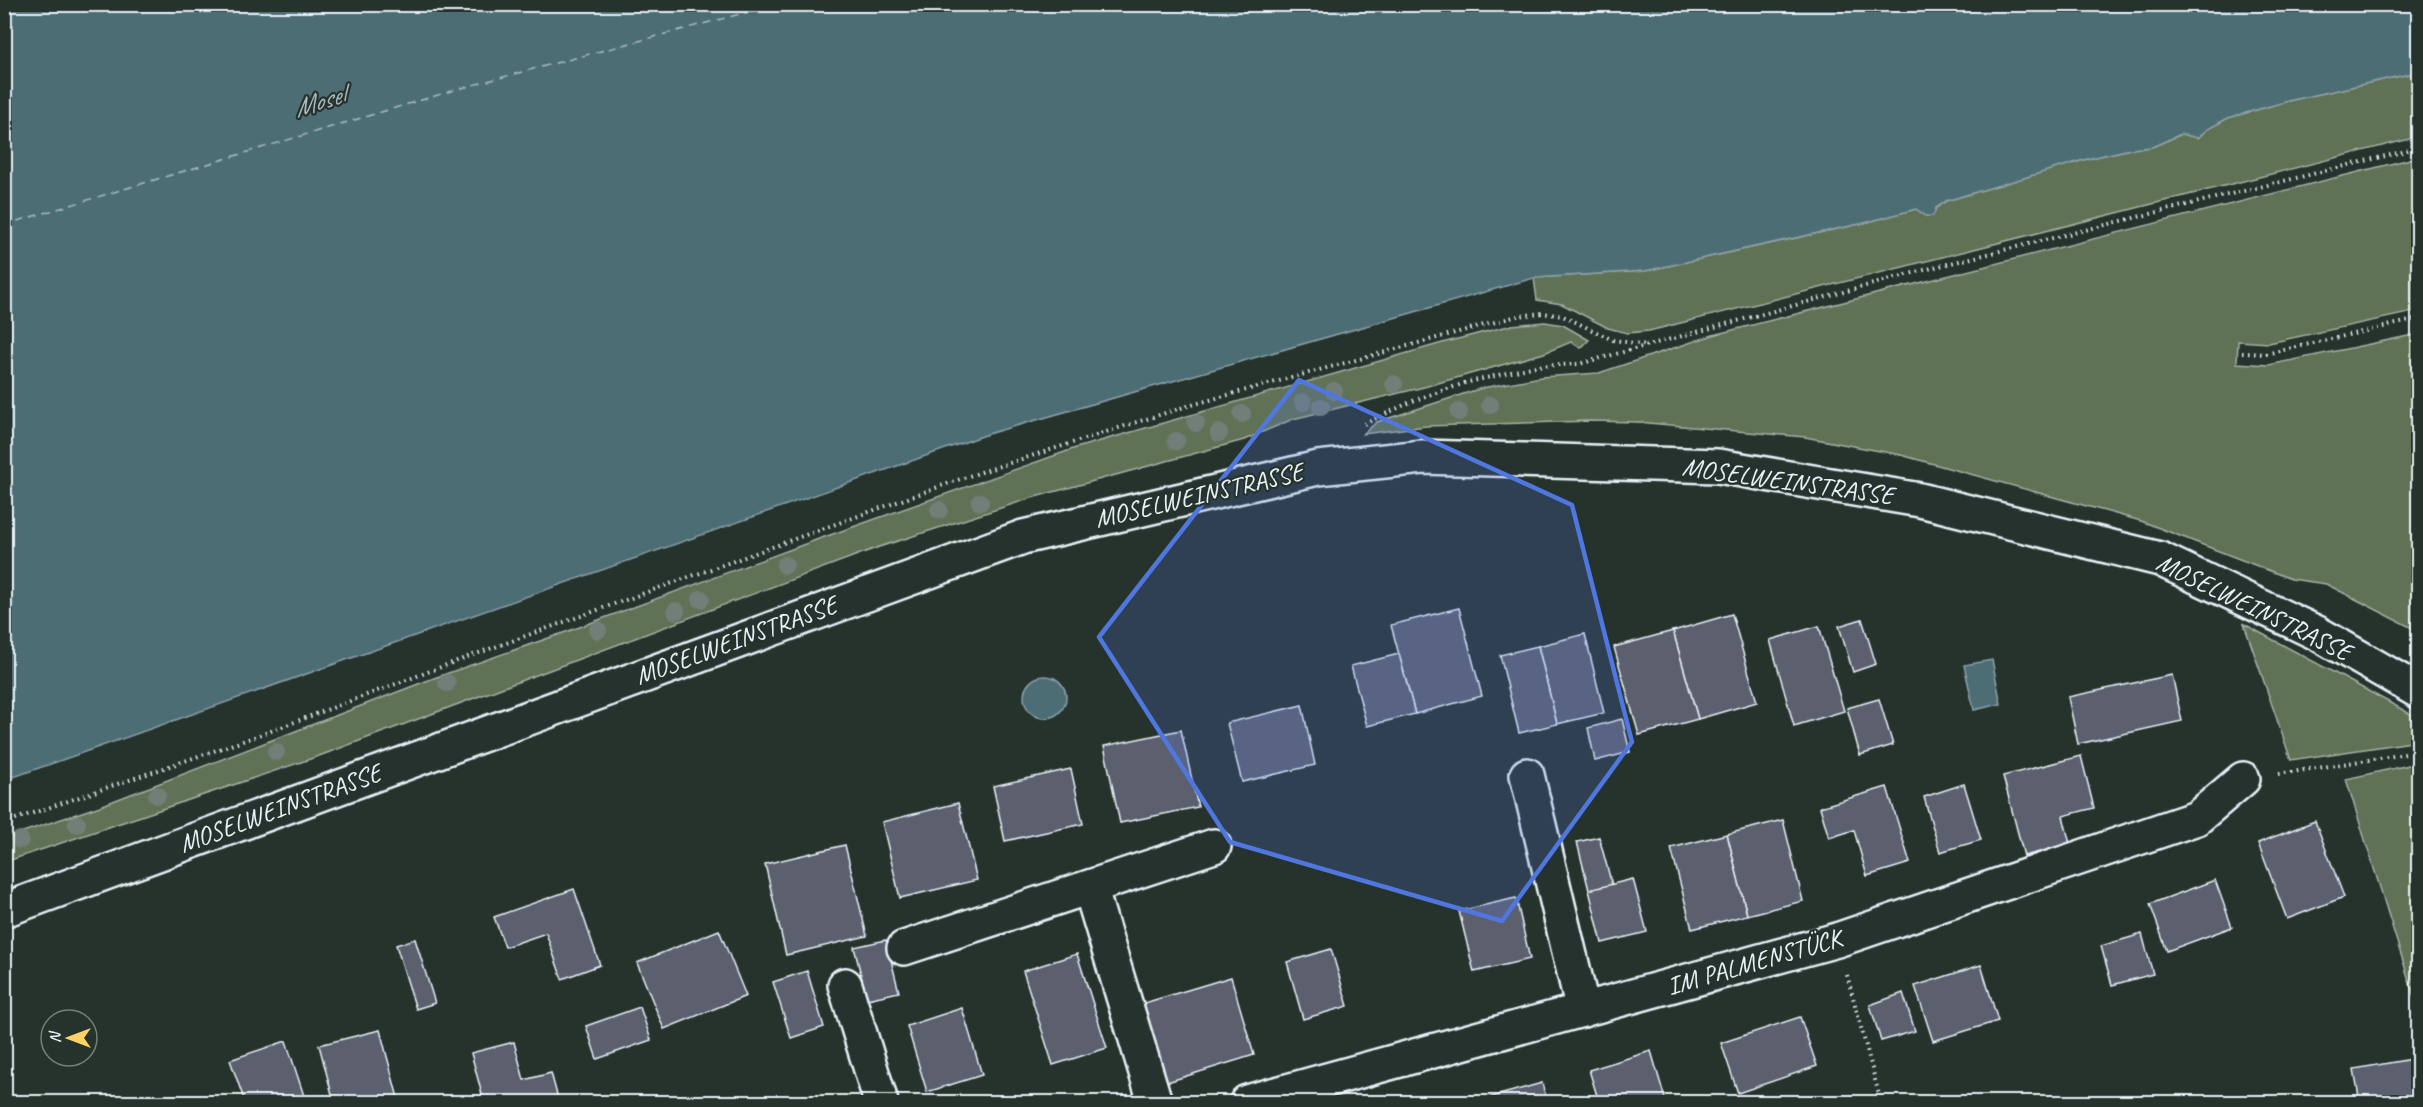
<svg xmlns="http://www.w3.org/2000/svg" width="2423" height="1107" viewBox="0 0 2423 1107" font-family="Caveat,sans-serif">
	<rect width="100%" height="100%" fill="#26332d"/>
	<filter id="ink" filterUnits="userSpaceOnUse"><feTurbulence type="fractalNoise" baseFrequency=".0167" numOctaves="2"/><feDisplacementMap in="SourceGraphic" scale="12" xChannelSelector="R" yChannelSelector="G"/><feConvolveMatrix kernelMatrix="1 2 1 2 8 2 1 2 1" color-interpolation-filters="sRGB"/></filter>
	<g filter="url(#ink)">
		<g fill="#5f7255" stroke="#a4b2a6" stroke-width="1.5">
			<polygon points="2418,72 2418,137 1649,331 1627,333 1608,328 1562,304 1537,300 1534,278 1645,271 1864,223 1916,209 1926,216 1946,201 2087,159 2130,149 2152,147 2182,134 2198,138 2206,130 2228,118 2288,101"/>
			<polygon points="2418,157 2418,311 2269,343 2238,341 2237,363 2269,365 2418,334 2418,631 2326,584 2291,579 2141,521 1901,455 1805,437 1637,422 1591,421 1426,426 1363,434 1377,422 1482,388 1541,377 1599,373 1713,335"/>
			<polygon points="1545,322 1563,325 1589,340 1581,348 1571,342 1544,353 1424,387 1293,419 1244,440 1035,497 879,547 319,756 5,862 5,838 100,806 434,678 566,632 816,540 1076,448 1446,342 1512,325"/>
			<polygon points="2244,624 2418,718 2418,741 2291,760"/>
			<polygon points="2418,763 2418,1009 2346,779"/>
		</g>
		<g fill="#4e6d74" stroke="#8ca2a9" stroke-width="1.5">
			<polygon points="2418,4 2418,72 2288,101 2228,118 2206,130 2198,138 2181,134 2152,147 2130,149 2087,159 1946,201 1936,208 1933,216 1926,216 1916,209 1864,223 1645,271 1534,278 991,433 5,780 5,5"/>
			<polygon points="1992,660 2001,704 1974,710 1964,665"/>
			<circle cx="1045" cy="697" r="21"/>
		</g>
		<g fill="none" stroke-linecap="round" stroke-linejoin="round">
			<polyline stroke="#aabcc3" stroke-width="1.5" stroke-dasharray="8 6" stroke-linecap="butt" points="4,225 458,89 778,4"/>
		</g>
		<g fill="#5c5f6d" stroke="#e8f1f8" stroke-width="1.5">
			<polygon points="1459,608 1482,696 1415,714 1391,625"/>
			<polygon points="1732,614 1757,702 1698,719 1673,631"/>
			<polygon points="1862,619 1876,664 1853,672 1839,626"/>
			<polygon points="1819,626 1844,711 1794,726 1770,640"/>
			<polygon points="1673,631 1698,719 1639,735 1614,647"/>
			<polygon points="1585,634 1604,713 1557,724 1538,646"/>
			<polygon points="1538,646 1557,724 1519,733 1500,655"/>
			<polygon points="1399,654 1415,714 1367,726 1351,666"/>
			<polygon points="2172,675 2182,721 2078,744 2068,697"/>
			<polygon points="1879,699 1893,745 1860,755 1847,708"/>
			<polygon points="1302,705 1315,765 1242,782 1227,723"/>
			<polygon points="1622,719 1630,752 1595,761 1588,728"/>
			<polygon points="1181,730 1198,807 1120,823 1104,746"/>
			<polygon points="2081,756 2094,808 2063,816 2070,844 2024,856 2003,776"/>
			<polygon points="1071,769 1083,824 1005,841 993,786"/>
			<polygon points="1964,784 1981,840 1940,852 1924,797"/>
			<polygon points="1887,787 1910,863 1867,876 1854,830 1829,838 1820,807"/>
			<polygon points="958,803 977,880 900,898 882,822"/>
			<polygon points="1783,820 1803,901 1747,915 1727,834"/>
			<polygon points="2315,821 2344,897 2287,919 2258,843"/>
			<polygon points="1727,834 1747,915 1692,929 1671,848"/>
			<polygon points="1599,837 1612,885 1589,890 1577,842"/>
			<polygon points="845,845 867,936 786,955 765,864"/>
			<polygon points="1633,879 1647,932 1602,943 1589,890"/>
			<polygon points="2215,880 2232,927 2167,951 2150,904"/>
			<polygon points="574,889 600,965 562,979 546,933 505,947 494,917"/>
			<polygon points="1516,898 1530,959 1474,972 1459,911"/>
			<polygon points="719,930 746,996 664,1029 637,963"/>
			<polygon points="2142,934 2153,974 2112,985 2101,946"/>
			<polygon points="415,939 435,1003 416,1009 396,945"/>
			<polygon points="886,940 899,992 867,999 854,947"/>
			<polygon points="1331,949 1348,1006 1303,1019 1287,962"/>
			<polygon points="1077,954 1107,1048 1053,1065 1023,971"/>
			<polygon points="1981,965 1998,1021 1933,1041 1915,986"/>
			<polygon points="807,971 824,1027 791,1038 773,982"/>
			<polygon points="1231,977 1254,1055 1164,1083 1141,1004"/>
			<polygon points="1903,993 1915,1031 1881,1041 1870,1005"/>
			<polygon points="640,1007 651,1040 597,1059 586,1026"/>
			<polygon points="962,1008 982,1075 927,1092 907,1026"/>
			<polygon points="1800,1017 1817,1066 1738,1093 1721,1043"/>
			<polygon points="380,1030 399,1102 334,1102 319,1045"/>
			<polygon points="286,1041 306,1102 245,1102 230,1060"/>
			<polygon points="514,1042 524,1080 551,1073 559,1102 484,1102 471,1053"/>
			<polygon points="1651,1051 1666,1102 1599,1102 1589,1070"/>
			<polygon points="2418,1058 2418,1100 2404,1102 2360,1102 2354,1069"/>
			<polygon points="1542,1083 1547,1102 1474,1102"/>
		</g>
		<g fill="none" stroke-linecap="round" stroke-linejoin="round">
			<defs>
				<g id="minor">
					<polyline points="1527,775 1583,1010"/>
					<polyline points="1090,887 1155,1102"/>
					<polyline points="904,948 1214,846"/>
					<polyline points="845,985 881,1102"/>
					<polyline points="1247,1102 1837,940 2197,818 2243,779"/>
				</g>
				<polyline id="major" points="4,910 1023,537 1318,468 1423,457 1718,466 1920,500 2160,559 2317,633 2418,691"/>
			</defs>
			<use href="#minor" stroke="#e8f1f8" stroke-width="38"/>
			<use href="#major" stroke="#e8f1f8" stroke-width="38"/>
			<g stroke="#e8f1f8" stroke-width="4" stroke-dasharray="1.5 4.5" stroke-linecap="butt">
				<polyline points="2242,353 2266,354 2418,319"/>
				<polyline points="1364,424 1415,400 1465,383 1536,366 1579,364 1939,266 2418,148"/>
				<polyline points="2279,774 2418,752"/>
				<polyline points="4,823 260,735 473,655 966,477 1184,407 1517,316 1543,313 1563,316 1613,340 1647,345"/>
				<polyline points="1847,975 1881,1102"/>
			</g>
			<use href="#minor" stroke="#26332d" stroke-width="33"/>
			<use href="#major" stroke="#26332d" stroke-width="33"/>
		</g>
		<g fill="#727f79">
			<circle cx="1394" cy="384" r="9"/>
			<circle cx="1334" cy="391" r="9"/>
			<circle cx="1303" cy="402" r="9"/>
			<circle cx="1490" cy="405" r="9"/>
			<circle cx="1321" cy="407" r="9"/>
			<circle cx="1459" cy="412" r="9"/>
			<circle cx="1242" cy="414" r="9"/>
			<circle cx="1196" cy="423" r="9"/>
			<circle cx="1219" cy="433" r="9"/>
			<circle cx="1176" cy="441" r="9"/>
			<circle cx="980" cy="502" r="9"/>
			<circle cx="939" cy="510" r="9"/>
			<circle cx="785" cy="565" r="9"/>
			<circle cx="701" cy="599" r="9"/>
			<circle cx="676" cy="611" r="9"/>
			<circle cx="598" cy="630" r="9"/>
			<circle cx="447" cy="683" r="9"/>
			<circle cx="276" cy="752" r="9"/>
			<circle cx="157" cy="795" r="9"/>
			<circle cx="77" cy="824" r="9"/>
			<circle cx="20" cy="840" r="9"/>
		</g>
	</g>
	<path fill="#5077e0" fill-opacity="0.2" stroke="#5077e0" stroke-width="4.5" stroke-linejoin="round" d="M1299,380L1572,505L1632,742L1502,921L1230,842L1099,637Z"/>
	<g text-anchor="middle" dominant-baseline="central" stroke-width="4.5" stroke-linejoin="round" paint-order="stroke">
		<g font-size="26" fill="#e8f1f8" stroke="#26332d">
			<text transform="translate(1788 481) rotate(8)">MOSELWEINSTRASSE</text>
			<text transform="translate(1199 495) rotate(-13)">MOSELWEINSTRASSE</text>
			<text transform="translate(2254 607) rotate(26)">MOSELWEINSTRASSE</text>
			<text transform="translate(736 640) rotate(-20)">MOSELWEINSTRASSE</text>
			<text transform="translate(280 808) rotate(-20)">MOSELWEINSTRASSE</text>
			<text transform="translate(1754 962) rotate(-16)">IM PALMENSTÜCK</text>
		</g>
		<g font-size="27" font-style="italic" fill="#aabcc3" stroke="#26332d">
			<text transform="translate(319 101) rotate(-17)">Mosel</text>
		</g>
	</g>
	<rect width="2423" height="1107" fill="none" stroke="#26332d" stroke-width="24"/>
	<rect x="12" y="12" width="2399" height="1083" fill="none" stroke="#e8f1f8" stroke-width="2" filter="url(#ink)"/>
	<g transform="translate(69 1038) rotate(270)"><circle r="28" fill="#26332d" stroke="#747f7e" stroke-width="1.5"/>
	<path d="M0-4.5L10 22L0 15L-10 22Z" fill="#ffd166"/>
	<text y="-9" font-size="16" font-weight="bold" text-anchor="middle" fill="#e8f1f8">N</text>
	</g>
</svg>
